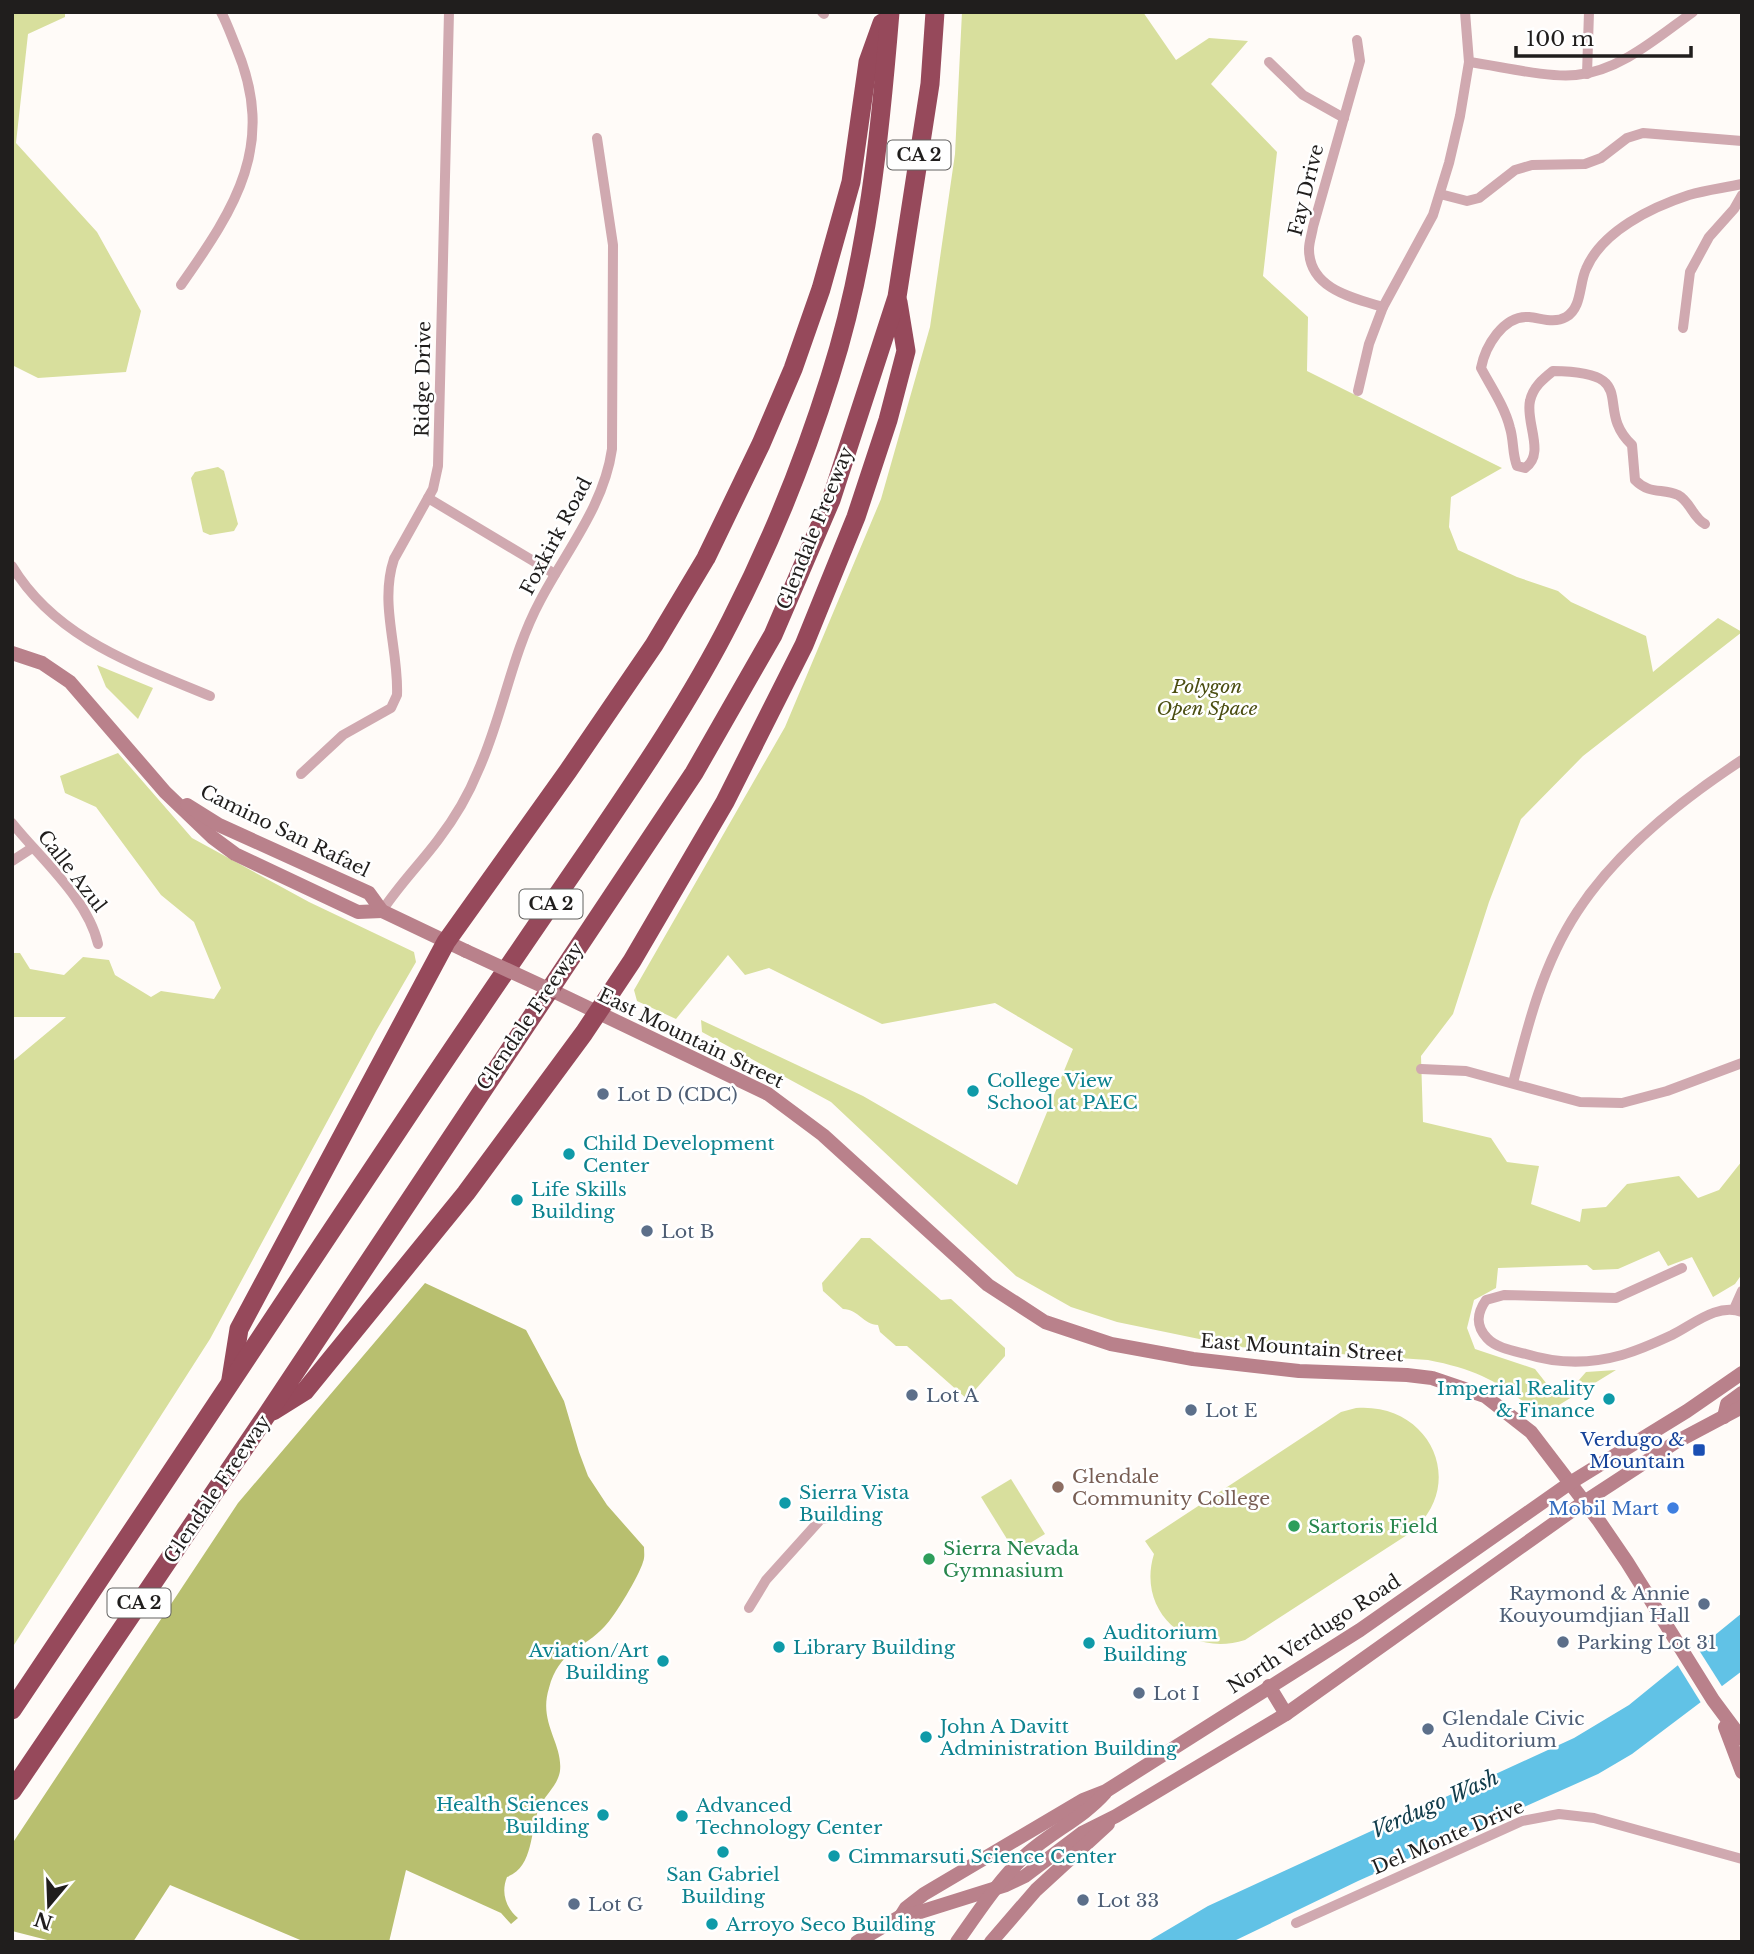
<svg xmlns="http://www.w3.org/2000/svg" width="1754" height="1954" viewBox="0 0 1754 1954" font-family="'Libre Baskerville',serif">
	<rect width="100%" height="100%" fill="#fffbf8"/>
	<g fill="#d8df9d">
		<polygon points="12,12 65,12 65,17 28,34 16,143 97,232 141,311 126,372 38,378 12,365"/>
		<path d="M962,12H1143L1176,60L1209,38L1248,41L1211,84L1277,152L1263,276L1308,317L1307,371L1502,468L1451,497L1449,527L1458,550L1517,577L1558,591L1571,602L1646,636L1653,672L1718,618L1742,632L1583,756L1521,819L1489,902L1453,1014L1421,1056L1423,1122L1491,1138L1507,1162L1539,1166L1531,1204L1580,1222L1582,1209L1606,1207L1627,1184L1679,1176L1698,1198L1719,1190L1742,1161V1274L1735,1284L1713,1297L1692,1257L1668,1266L1659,1251L1618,1269L1593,1270L1587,1265L1498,1268L1496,1288L1474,1300L1467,1328L1475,1349L1535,1369L1550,1388H1572L1586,1372L1616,1370L1541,1416C1502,1383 1479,1370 1428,1360L1238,1347L1117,1322L1071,1307L1016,1276L831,1102L702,1032L701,1020L863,1096L1017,1185L1073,1049L995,1003L882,1024L769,968L745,975L728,955L676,1019L637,1001L634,990L785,727L881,499L930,327L955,154Z"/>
		<polygon points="218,467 224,471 238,524 234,531 210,535 203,532 191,478 195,472"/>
		<polygon points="97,665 153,688 138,719 106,687"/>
		<polygon points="118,753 192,838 309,902 414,952 416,962 376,1031 210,1339 12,1648 12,1062 66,1017 12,1017 12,953 20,953 30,969 64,975 83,957 109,960 115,975 151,997 161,991 214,999 221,988 194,922 161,895 96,807 65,793 60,776"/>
		<path d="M861,1238H870L941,1300L951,1299L1005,1348V1356L967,1399L907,1346H896L880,1332L878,1325C864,1325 858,1309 843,1309L823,1291L822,1283Z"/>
		<path d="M1356,1408C1432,1402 1470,1488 1407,1535L1245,1640C1189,1658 1136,1612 1154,1554L1145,1541L1341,1412Z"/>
		<polygon points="1011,1479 1045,1534 1015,1552 981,1497"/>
	</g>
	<path fill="#b8bf6f" d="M425,1283L526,1330L564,1401L579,1452L588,1476L607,1505L644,1547C644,1552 645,1557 643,1562C639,1576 615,1616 605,1626C583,1650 559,1650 549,1688C538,1723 563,1743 560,1771C558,1785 545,1795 539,1808C530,1830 534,1867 507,1877C501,1892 505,1907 518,1918L511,1924L501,1913L406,1870L389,1942H305L170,1885L133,1942H55L12,1931V1844L238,1503Z"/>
	<polygon fill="#61c2e6" points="1742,1613 1742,1671 1632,1754 1598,1774 1358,1881 1232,1942 1147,1942 1208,1906 1574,1738 1629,1705"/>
	<polygon fill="#fffbf8" points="1697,1647 1723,1688 1703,1706 1677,1664"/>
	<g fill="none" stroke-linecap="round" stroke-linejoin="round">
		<g stroke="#d0a9b0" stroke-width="10">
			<polyline points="822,12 824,14"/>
			<path d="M1357,40L1360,61L1313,227C1312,234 1309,242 1309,249C1309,289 1353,298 1383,307"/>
			<polyline points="1269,62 1303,95 1344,118"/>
			<path d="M1469,62C1500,66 1546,78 1576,75C1620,71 1658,37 1693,12"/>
			<polyline points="1587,74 1589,12"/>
			<polyline points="1440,194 1467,201 1479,198 1515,170 1532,165 1585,164 1601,158 1627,138 1643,133 1742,141"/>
			<path d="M181,285C236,207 277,144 236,47C231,35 227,23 221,12"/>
			<polyline points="1683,328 1690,272 1709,237 1734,209 1742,195"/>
			<polyline points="1358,391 1369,344 1383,307 1433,215 1449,163 1460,116 1469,62 1465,12"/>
			<polyline points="428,498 555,574"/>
			<path d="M1705,524C1693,518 1690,501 1678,495C1662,488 1650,495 1635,480L1632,445C1592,408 1644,372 1553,371C1543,379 1533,387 1530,401C1525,422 1546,454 1525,468L1517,466C1512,453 1514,441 1510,428C1505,407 1491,387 1481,368C1485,347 1503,315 1529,317C1541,318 1554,324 1566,317C1582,308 1579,284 1586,269C1602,231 1652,207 1689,195C1706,190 1724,188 1742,184"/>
			<path d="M12,566C56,639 136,665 210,696"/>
			<path d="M301,774L343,735L391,708L397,695C399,650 379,604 394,559L433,489L438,466L449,12"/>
			<path d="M12,823C40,858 88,899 98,944"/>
			<polyline points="12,861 32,848"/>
			<path d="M382,911C399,885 420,864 438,840C454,819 468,796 478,771C503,716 511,655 540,601C566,551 604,506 612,449L613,245L597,138"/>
			<polyline points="1421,1069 1466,1071 1580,1102 1622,1103 1667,1091 1742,1063"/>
			<path d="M1513,1083C1528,1024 1543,964 1577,912C1617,850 1681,800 1742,760"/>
			<path d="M1682,1268L1616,1298L1504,1295L1486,1300C1477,1313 1475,1325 1487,1338C1496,1348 1514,1351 1526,1354C1558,1364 1590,1364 1622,1355C1639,1350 1657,1342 1672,1335C1694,1324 1717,1303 1742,1312"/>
			<polyline points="1734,1309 1742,1291"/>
			<polyline points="749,1608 766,1580 821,1519 841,1516"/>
			<polyline points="1296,1923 1522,1821 1559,1814 1594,1818 1742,1859"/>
		</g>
		<g stroke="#b9818b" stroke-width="14">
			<polyline points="12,653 42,663 70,682 165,792 212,837 235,854 358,912 382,911"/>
			<polyline points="187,805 219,825 369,893 382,911 466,951"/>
			<polyline points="553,991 768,1094 823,1135 988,1285 1045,1322 1111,1344 1193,1359 1299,1371 1407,1375 1432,1378 1485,1396 1531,1432 1599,1521 1627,1562 1713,1700 1742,1739"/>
			<polyline points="1724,1417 1727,1404 1742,1393"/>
			<polyline points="1269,1686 1286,1714"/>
			<polyline points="1725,1727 1742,1772"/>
			<polyline points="901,1916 906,1908 924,1894 1083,1800 1106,1791 1360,1630 1570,1483 1687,1411 1742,1373"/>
			<polyline points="857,1942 901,1916 920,1912 1006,1885 1025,1876 1082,1833 1116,1816 1286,1714 1584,1502 1676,1442 1742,1407"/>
			<path d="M957,1942C979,1911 1000,1878 1028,1853C1053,1831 1084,1817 1105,1793"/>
			<polyline points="991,1942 1036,1890 1108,1824"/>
		</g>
		<g stroke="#96495b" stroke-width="19">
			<polyline points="231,1379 239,1329 446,942 568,771 654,645 706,558 761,444 793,369 821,289 851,182 868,62 882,23"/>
			<polyline points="273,1411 305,1391 466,1193 584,1033 632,961 725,802 804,645 856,517 888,420 906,351 898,302"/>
			<path d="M12,1710C148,1508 282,1305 417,1102C473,1018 530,935 587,852C638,777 690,701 731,620C771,542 804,460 830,377C868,258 880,135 890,12"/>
			<polyline points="12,1791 266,1416 694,773 773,635 831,500 897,297 930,84 935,12"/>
		</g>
		<polyline stroke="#b9818b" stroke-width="14" points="466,951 553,991"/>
	</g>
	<g fill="#0f9aa8" stroke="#fff" stroke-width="2.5">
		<circle cx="973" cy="1091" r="7"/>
		<circle cx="569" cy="1154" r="7"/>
		<circle cx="517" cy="1200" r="7"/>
		<circle cx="1609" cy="1399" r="7"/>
		<circle cx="785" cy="1503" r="7"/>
		<circle cx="1089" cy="1643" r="7"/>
		<circle cx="779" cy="1647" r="7"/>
		<circle cx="663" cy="1661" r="7"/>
		<circle cx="926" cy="1737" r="7"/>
		<circle cx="603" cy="1815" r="7"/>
		<circle cx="682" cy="1816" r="7"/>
		<circle cx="723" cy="1852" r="7"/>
		<circle cx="834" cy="1856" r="7"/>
		<circle cx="712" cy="1924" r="7"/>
	</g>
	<g fill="#5c6f8a" stroke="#fff" stroke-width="2.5">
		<circle cx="603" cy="1094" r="7"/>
		<circle cx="647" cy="1231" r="7"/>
		<circle cx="912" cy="1395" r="7"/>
		<circle cx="1191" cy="1410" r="7"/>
		<circle cx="1704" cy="1604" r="7"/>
		<circle cx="1563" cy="1642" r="7"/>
		<circle cx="1139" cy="1693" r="7"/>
		<circle cx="1428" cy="1729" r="7"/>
		<circle cx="1083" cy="1900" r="7"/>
		<circle cx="574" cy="1904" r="7"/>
	</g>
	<rect fill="#1a4fb4" stroke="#fff" stroke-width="2.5" x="1692" y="1443" width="14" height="14" rx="3.5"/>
	<circle fill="#8d6e63" stroke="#fff" stroke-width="2.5" cx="1058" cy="1487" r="7"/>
	<circle fill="#3f7fe0" stroke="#fff" stroke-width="2.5" cx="1673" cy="1508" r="7"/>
	<g fill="#2e9e5b" stroke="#fff" stroke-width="2.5">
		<circle cx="1294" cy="1526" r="7"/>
		<circle cx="929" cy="1559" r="7"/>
	</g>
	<g text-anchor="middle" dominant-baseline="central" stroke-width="5" stroke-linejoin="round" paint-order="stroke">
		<g fill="#fff" stroke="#636261" stroke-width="2">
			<rect x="887.5" y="140.5" width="63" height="29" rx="5"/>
			<rect x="519.5" y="889.5" width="63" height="29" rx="5"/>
			<rect x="107.5" y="1588.5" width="63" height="29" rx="5"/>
		</g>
		<g font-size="18" font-weight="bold" fill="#201e1d">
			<text x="919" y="155">CA 2</text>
			<text x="551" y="904">CA 2</text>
			<text x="139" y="1603">CA 2</text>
		</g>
		<g font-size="19" fill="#201e1d" stroke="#fff">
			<text transform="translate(1306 190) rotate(-76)">Fay Drive</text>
			<text transform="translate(423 379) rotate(-89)">Ridge Drive</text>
			<text transform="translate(815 528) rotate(-68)">Glendale Freeway</text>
			<text transform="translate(556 536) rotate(-62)">Foxkirk Road</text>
			<text transform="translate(285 831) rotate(26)">Camino San Rafael</text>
			<text transform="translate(72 871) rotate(52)">Calle Azul</text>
			<text transform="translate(530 1016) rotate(-56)">Glendale Freeway</text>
			<text transform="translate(691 1038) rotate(26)">East Mountain Street</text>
			<text transform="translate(1302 1348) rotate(4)">East Mountain Street</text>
			<text transform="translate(217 1489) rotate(-56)">Glendale Freeway</text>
			<text transform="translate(1314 1634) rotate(-33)">North Verdugo Road</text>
			<text transform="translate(1448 1837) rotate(-23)">Del Monte Drive</text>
		</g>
		<g font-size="19" font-style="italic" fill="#4b4e12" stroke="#fff">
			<text x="1207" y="686">Polygon<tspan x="1207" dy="22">Open Space</tspan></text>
		</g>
		<g font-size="19" fill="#0d838f" stroke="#fff" text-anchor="start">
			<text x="987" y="1080">College View<tspan x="987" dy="22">School at PAEC</tspan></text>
			<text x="583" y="1143">Child Development<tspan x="583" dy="22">Center</tspan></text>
			<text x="531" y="1189">Life Skills<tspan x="531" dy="22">Building</tspan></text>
			<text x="1595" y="1388" text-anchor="end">Imperial Reality<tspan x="1595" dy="22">&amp; Finance</tspan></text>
			<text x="799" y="1492">Sierra Vista<tspan x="799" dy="22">Building</tspan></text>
			<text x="1103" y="1632">Auditorium<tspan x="1103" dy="22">Building</tspan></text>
			<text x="793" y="1647">Library Building</text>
			<text x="649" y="1650" text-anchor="end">Aviation/Art<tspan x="649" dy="22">Building</tspan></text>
			<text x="940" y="1726">John A Davitt<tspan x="940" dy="22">Administration Building</tspan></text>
			<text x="589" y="1804" text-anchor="end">Health Sciences<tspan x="589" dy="22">Building</tspan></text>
			<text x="696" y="1805">Advanced<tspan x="696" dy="22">Technology Center</tspan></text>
			<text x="848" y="1856">Cimmarsuti Science Center</text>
			<text x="723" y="1874" text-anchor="middle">San Gabriel<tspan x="723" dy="22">Building</tspan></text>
			<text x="726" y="1924">Arroyo Seco Building</text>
		</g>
		<g font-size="19" fill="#4e5e75" stroke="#fff" text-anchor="start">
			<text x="617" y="1094">Lot D (CDC)</text>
			<text x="661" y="1231">Lot B</text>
			<text x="926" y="1395">Lot A</text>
			<text x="1205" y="1410">Lot E</text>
			<text x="1690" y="1593" text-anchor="end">Raymond &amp; Annie<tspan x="1690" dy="22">Kouyoumdjian Hall</tspan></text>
			<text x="1577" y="1642">Parking Lot 31</text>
			<text x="1153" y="1693">Lot I</text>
			<text x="1442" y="1718">Glendale Civic<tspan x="1442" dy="22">Auditorium</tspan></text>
			<text x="1097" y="1900">Lot 33</text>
			<text x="588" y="1904">Lot G</text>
		</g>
		<g font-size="19" fill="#164399" stroke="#fff" text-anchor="end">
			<text x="1685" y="1439">Verdugo &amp;<tspan x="1685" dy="22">Mountain</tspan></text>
		</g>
		<g font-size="19" fill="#785e54" stroke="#fff" text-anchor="start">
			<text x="1072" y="1476">Glendale<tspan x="1072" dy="22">Community College</tspan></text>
		</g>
		<g font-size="19" fill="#366cbe" stroke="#fff" text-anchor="end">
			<text x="1659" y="1508">Mobil Mart</text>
		</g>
		<g font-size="19" fill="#27864d" stroke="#fff" text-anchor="start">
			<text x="1308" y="1526">Sartoris Field</text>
			<text x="943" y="1548">Sierra Nevada<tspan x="943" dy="22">Gymnasium</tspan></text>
		</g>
		<g font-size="21" font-style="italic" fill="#103c4b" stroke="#fff">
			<text transform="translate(1435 1804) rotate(-24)">Verdugo Wash</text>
		</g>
	</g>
	<rect width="1754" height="1954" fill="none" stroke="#201e1d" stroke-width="28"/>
	<g transform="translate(49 1905) rotate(199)" stroke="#ffffff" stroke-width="5" paint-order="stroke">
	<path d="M0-5L12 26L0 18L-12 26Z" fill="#201e1d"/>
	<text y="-10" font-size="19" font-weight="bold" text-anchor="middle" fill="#201e1d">N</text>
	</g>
	<path d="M1516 46v10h175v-10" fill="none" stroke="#201e1d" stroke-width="3.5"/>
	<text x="1526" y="46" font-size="21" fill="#201e1d" stroke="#ffffff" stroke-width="5" paint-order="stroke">100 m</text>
</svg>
